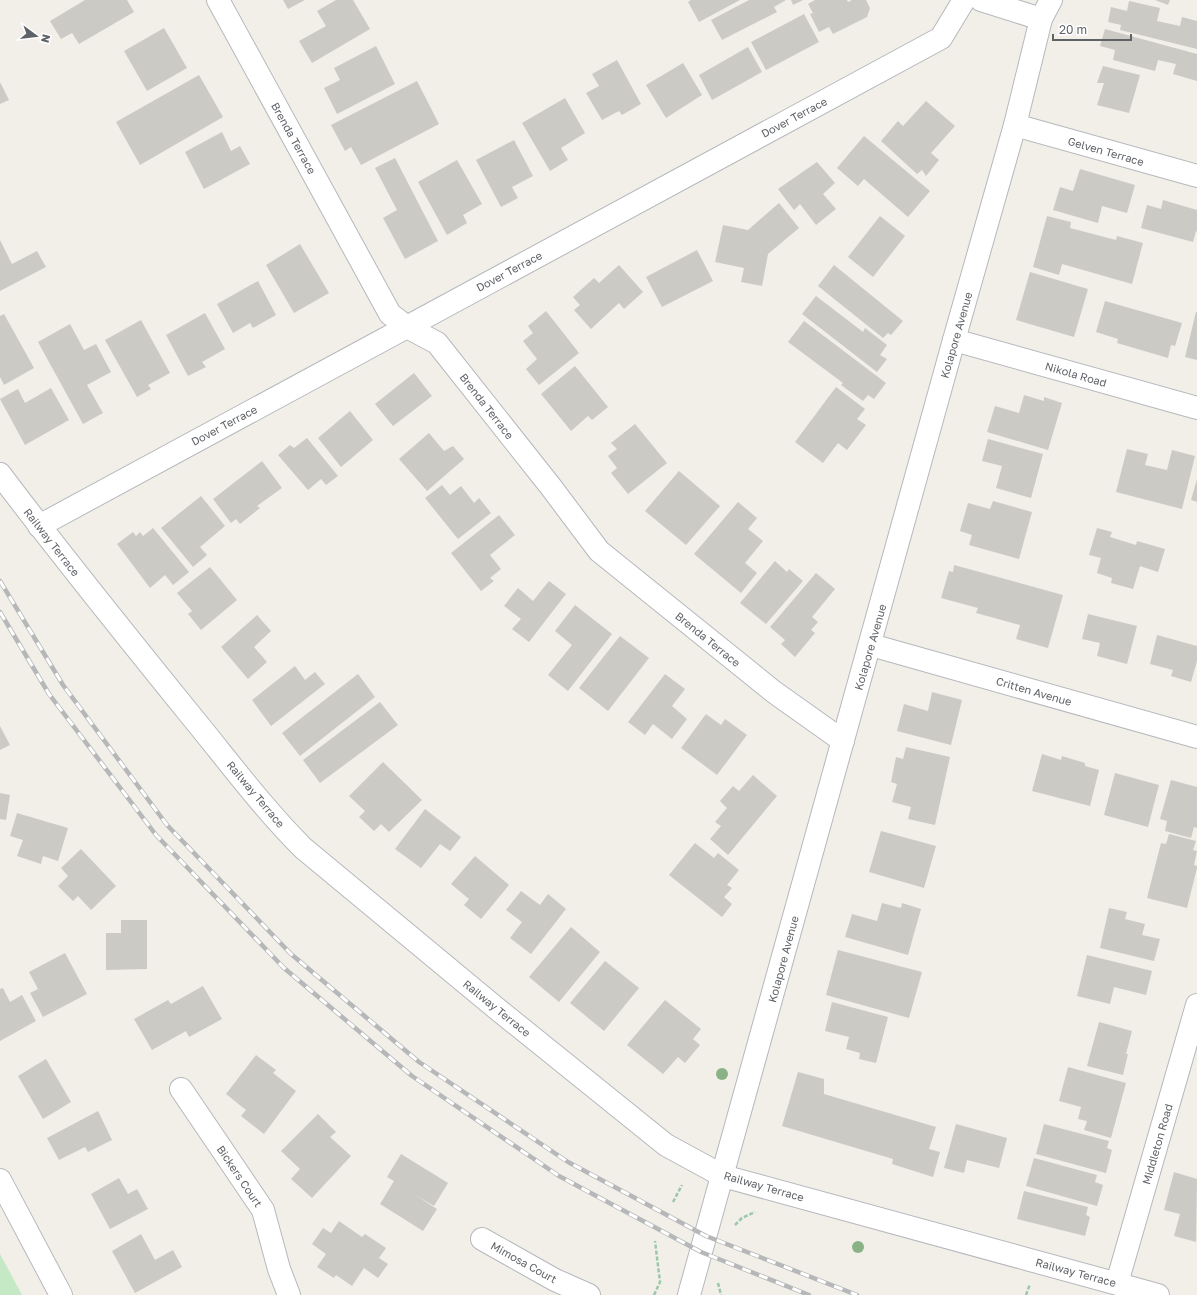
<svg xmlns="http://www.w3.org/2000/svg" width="1197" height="1295" viewBox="0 0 1197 1295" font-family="'Golos Text',sans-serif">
	<rect width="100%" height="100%" fill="#f1efe8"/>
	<polygon fill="#c5e8c5" points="0,1254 22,1295 0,1295"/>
	<g fill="#cccac5">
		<polygon points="85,0 127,0 134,12 79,44 72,33 61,39 50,21"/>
		<polygon points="283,0 305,0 288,9"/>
		<polygon points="336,0 353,0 370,29 312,63 299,41 326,26 317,11"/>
		<polygon points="691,0 740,0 699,22 688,2"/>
		<polygon points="749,0 786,0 774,7 777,12 722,40 711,20"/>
		<polygon points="791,0 803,0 793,5"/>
		<polygon points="815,0 847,0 848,2 852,0 866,0 870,8 867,17 833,34 829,27 819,32 810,14 813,13 808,4"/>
		<polygon points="1155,0 1170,0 1168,5"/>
		<polygon points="1129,1 1160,8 1157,21 1180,26 1182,17 1197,21 1197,49 1120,30 1121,25 1108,22 1111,7 1127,11"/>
		<polygon points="804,14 819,42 766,70 751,42"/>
		<polygon points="164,28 187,68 147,91 124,51"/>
		<polygon points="1105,29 1197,54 1197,81 1173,74 1176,64 1158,60 1155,71 1113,60 1115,50 1100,46"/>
		<polygon points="376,46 395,84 337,114 324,88 340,80 334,68"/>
		<polygon points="748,47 762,72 712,100 699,75"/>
		<polygon points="617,60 641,104 622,115 619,111 602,120 586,93 599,86 592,74"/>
		<polygon points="683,63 702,95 666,118 646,85"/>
		<polygon points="1103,66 1140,75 1129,113 1097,105 1104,83 1097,83"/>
		<polygon points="199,75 223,117 140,165 116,122"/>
		<polygon points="417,81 439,124 361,165 351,147 345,151 331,125"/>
		<polygon points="0,82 9,100 0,104"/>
		<polygon points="565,98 585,133 561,148 568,160 550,171 522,123"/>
		<polygon points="926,101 955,126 931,153 939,160 926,176 922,170 917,174 881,141 898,121 903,126"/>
		<polygon points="222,132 231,151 240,146 250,164 204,189 185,152"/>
		<polygon points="864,136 930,191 908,217 864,179 858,186 837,168"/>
		<polygon points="514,140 533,176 512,187 518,198 501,207 476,160"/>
		<polygon points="395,158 438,241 405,259 383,218 397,210 375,168"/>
		<polygon points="457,160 482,204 463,215 467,223 447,235 418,182"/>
		<polygon points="817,162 835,183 823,194 836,209 816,225 800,204 794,210 778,189"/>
		<polygon points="1080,169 1135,185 1127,213 1102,206 1098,223 1053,210 1060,187 1073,191"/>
		<polygon points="1163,200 1197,210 1197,232 1196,231 1193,242 1141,228 1147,205 1161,209"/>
		<polygon points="779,203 799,228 768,254 762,286 741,282 744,268 715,262 723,225 748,230"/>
		<polygon points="880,216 905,236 873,277 848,257"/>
		<polygon points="1047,216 1071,222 1070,228 1116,240 1117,236 1143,243 1132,284 1062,264 1059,275 1033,267"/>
		<polygon points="0,240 12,264 37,251 46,267 0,291"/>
		<polygon points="300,244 329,293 294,313 266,265"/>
		<polygon points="697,250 713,281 662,307 646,277"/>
		<polygon points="619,265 643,292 624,309 619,303 591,329 574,310 580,305 573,297 594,278 599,283"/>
		<polygon points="834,265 903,321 891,335 888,333 883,338 818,286"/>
		<polygon points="1030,272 1088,289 1074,337 1016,320"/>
		<polygon points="258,281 276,315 253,328 250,323 233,333 217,304"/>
		<polygon points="816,296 863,332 865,328 887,345 880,355 887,359 877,372 802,314"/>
		<polygon points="1105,301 1182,323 1175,346 1171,345 1168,358 1117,343 1118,339 1096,332"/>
		<polygon points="546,311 579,353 539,385 526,369 537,359 523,341 533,333 528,326"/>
		<polygon points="1196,312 1197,312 1197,360 1185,357"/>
		<polygon points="205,313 225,349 202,362 206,367 188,376 166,335"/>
		<polygon points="4,314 34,368 4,385 0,377 0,316"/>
		<polygon points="141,320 170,373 148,385 151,389 137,397 105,340"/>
		<polygon points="804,321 886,383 874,399 868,395 863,401 841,385 843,383 788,342"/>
		<polygon points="70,324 84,350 96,344 111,372 87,385 103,413 83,424 38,342"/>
		<polygon points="575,366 608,407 592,420 588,416 571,431 541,394"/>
		<polygon points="414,373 432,396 393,426 375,404"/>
		<polygon points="836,387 865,409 857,419 866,425 847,450 838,443 823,463 795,442"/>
		<polygon points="51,388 69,420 25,445 0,399 18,389 25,403"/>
		<polygon points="1024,395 1044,401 1044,397 1062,403 1048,450 987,432 995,406 1019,413"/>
		<polygon points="350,411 373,440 341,467 318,438"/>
		<polygon points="635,424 667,463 628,494 611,473 617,468 608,456 617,449 611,443"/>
		<polygon points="429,433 444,451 453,446 464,459 427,491 399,459"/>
		<polygon points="307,438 338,476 326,485 321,479 308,490 278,455 290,445 294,448"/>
		<polygon points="988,439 1043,454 1031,498 996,488 1002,466 982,461"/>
		<polygon points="1127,449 1148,454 1145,465 1167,470 1172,450 1195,456 1182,509 1116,492"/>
		<polygon points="262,461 282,488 257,506 260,508 240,524 236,519 231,523 213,499"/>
		<polygon points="679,471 720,506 686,545 645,511"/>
		<polygon points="1197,479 1197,502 1191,500"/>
		<polygon points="442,485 450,495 461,486 474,503 479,498 491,513 458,539 425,498"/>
		<polygon points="201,496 225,526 200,547 207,555 193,567 161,528"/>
		<polygon points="993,501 1032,512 1019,559 969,545 972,535 960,531 968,503 990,509"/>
		<polygon points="738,502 757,518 748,529 763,541 745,563 757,573 741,593 694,554"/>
		<polygon points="499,515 515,535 490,555 501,569 490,578 494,581 481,591 451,553"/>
		<polygon points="153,528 189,572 173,585 165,575 150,588 117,544 133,532 136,536 140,532 143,536"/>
		<polygon points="1097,528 1112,532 1110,537 1136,545 1137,541 1165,549 1158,572 1140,566 1133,589 1111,583 1112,578 1097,573 1101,558 1089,555"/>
		<polygon points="775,561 787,572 789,569 803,581 766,624 740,603"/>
		<polygon points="954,565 1063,595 1048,648 1016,639 1020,625 976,613 978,608 941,598 949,571 953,572"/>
		<polygon points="210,567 237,600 201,630 188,614 192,611 177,593"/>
		<polygon points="816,573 835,589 812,617 818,622 811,630 815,633 795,657 781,644 785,640 770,627"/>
		<polygon points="549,581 566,594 529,642 512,629 521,619 504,606 518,588 533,601"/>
		<polygon points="575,605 612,634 568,691 548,675 572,645 555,631"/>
		<polygon points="1088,614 1137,626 1127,664 1097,656 1100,643 1082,639"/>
		<polygon points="257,615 271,631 254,647 267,662 248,679 221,647"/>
		<polygon points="1157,635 1197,646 1197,661 1191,682 1171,676 1173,670 1150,664"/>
		<polygon points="620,636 649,658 608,711 579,688"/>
		<polygon points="295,666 305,680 315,672 325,684 271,726 252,700"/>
		<polygon points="358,674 375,697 300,756 282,733"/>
		<polygon points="665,674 685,689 672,706 687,719 672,739 653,724 645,735 628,722"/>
		<polygon points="932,692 962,700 951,745 897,731 904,704 928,711"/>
		<polygon points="380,702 398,725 320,783 303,760"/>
		<polygon points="706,714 721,725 725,719 747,735 717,775 681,748"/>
		<polygon points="0,726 10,745 0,750"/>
		<polygon points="906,747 950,757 935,825 908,819 911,807 892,802 897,784 891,782 896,757 903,759"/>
		<polygon points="1042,754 1061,760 1062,756 1085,763 1085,766 1099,770 1090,806 1032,791"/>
		<polygon points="383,762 422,800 389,832 381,824 374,831 359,817 365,811 349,796"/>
		<polygon points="1115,773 1159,785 1148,827 1104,815"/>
		<polygon points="753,775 777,796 728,855 710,839 721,826 715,822 727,808 720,801 733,786 739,791"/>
		<polygon points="1171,780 1197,787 1197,828 1194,827 1191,838 1165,831 1167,821 1160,819"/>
		<polygon points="0,793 10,795 6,820 0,819"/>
		<polygon points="425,809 461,837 450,851 440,844 421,868 395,849"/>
		<polygon points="17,813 68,828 58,861 43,856 41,864 17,856 23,840 10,836"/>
		<polygon points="881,831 936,846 924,888 869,872"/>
		<polygon points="1169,834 1196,841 1193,850 1197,851 1194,865 1197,866 1197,868 1187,908 1147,898 1161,843 1166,844"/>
		<polygon points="695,843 714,858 718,853 739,870 727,885 732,888 724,897 732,904 722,917 669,875"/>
		<polygon points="81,849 116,886 91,910 78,896 73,901 58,886 68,876 61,868"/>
		<polygon points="475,856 509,885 481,919 464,905 469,899 451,884"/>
		<polygon points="521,891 540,905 548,894 566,909 531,954 510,938 522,922 506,910"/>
		<polygon points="882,903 901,908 902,903 921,909 908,955 845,937 852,914 877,921"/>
		<polygon points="1109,908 1127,912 1125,919 1145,924 1142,935 1160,939 1154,961 1100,948"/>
		<polygon points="121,920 147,920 147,969 106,970 106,933 121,933"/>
		<polygon points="571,927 600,952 559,1002 529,977"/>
		<polygon points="838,950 922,972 909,1018 826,995"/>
		<polygon points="65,953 87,994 43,1017 30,993 38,989 29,972"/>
		<polygon points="1087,955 1152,971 1146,995 1114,987 1110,1004 1077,996"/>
		<polygon points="605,961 639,988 604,1031 570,1003"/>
		<polygon points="203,986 222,1019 189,1037 186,1031 152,1050 134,1019 168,1000 171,1004"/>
		<polygon points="3,988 10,1002 22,995 36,1021 0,1041 0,989"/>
		<polygon points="665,1000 701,1029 693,1039 700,1045 685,1063 678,1057 663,1074 627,1045"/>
		<polygon points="832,1002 888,1017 876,1063 859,1059 860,1053 846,1049 849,1037 825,1031"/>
		<polygon points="1099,1022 1132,1031 1126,1054 1128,1054 1123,1075 1087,1066"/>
		<polygon points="256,1055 276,1070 273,1073 296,1091 264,1134 241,1116 246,1110 226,1094"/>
		<polygon points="46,1059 71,1102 43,1119 18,1076"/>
		<polygon points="1068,1067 1126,1083 1111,1138 1084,1130 1087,1121 1078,1119 1081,1107 1059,1101"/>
		<polygon points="798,1072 824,1079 824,1094 936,1127 929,1149 940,1152 933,1177 892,1164 893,1159 782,1126"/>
		<polygon points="98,1111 112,1140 88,1152 85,1147 59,1160 47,1138"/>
		<polygon points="318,1114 336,1132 330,1137 351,1156 312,1198 291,1179 300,1169 281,1151"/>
		<polygon points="956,1124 1007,1138 999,1168 967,1160 964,1173 944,1168"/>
		<polygon points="1044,1124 1109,1141 1107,1148 1112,1150 1106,1173 1036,1154"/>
		<polygon points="401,1154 448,1183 434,1206 415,1195 437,1209 423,1231 380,1204 394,1181 387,1177"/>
		<polygon points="1034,1158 1097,1175 1095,1182 1103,1185 1097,1206 1026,1186"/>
		<polygon points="1174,1172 1197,1179 1196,1242 1174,1236 1180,1214 1164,1210"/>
		<polygon points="119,1178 128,1194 137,1189 148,1209 110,1229 91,1194"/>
		<polygon points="1024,1191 1088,1207 1086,1215 1090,1217 1085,1236 1017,1219"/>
		<polygon points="339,1221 362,1237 365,1234 386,1248 379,1258 388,1264 378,1278 364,1268 352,1286 336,1275 334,1278 317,1267 326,1254 312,1244 323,1228 331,1233"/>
		<polygon points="141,1234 155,1260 173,1250 182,1267 135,1293 112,1251"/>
	</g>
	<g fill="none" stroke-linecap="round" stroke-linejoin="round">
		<defs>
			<g id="minor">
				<polyline points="218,0 390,314 407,327 437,343 551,487 599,551 774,692 843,741"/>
				<polyline points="981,0 1041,19"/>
				<polyline points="1015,125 1197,176"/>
				<polyline points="954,340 1197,408"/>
				<path d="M0,474C61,555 124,633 188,712C226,758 261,806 303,848L496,1008L666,1145L723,1176L1158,1295"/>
				<polyline points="39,526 941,38 964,0"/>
				<polyline points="871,645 1197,737"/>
				<polyline points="181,1089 263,1210 279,1269 289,1295"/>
				<polyline points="0,1180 61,1295"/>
				<polyline points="482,1239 555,1280 589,1295"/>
				<polyline points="1117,1283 1197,1005"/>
				<polyline points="689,1295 954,340 1015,125 1041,19 1051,0"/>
			</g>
		</defs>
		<use href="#minor" stroke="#b5b8bc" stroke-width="24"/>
		<g stroke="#9cc7a9" stroke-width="2.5" stroke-dasharray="4 2" stroke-linecap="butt">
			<polyline points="673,1202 682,1185"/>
			<polyline points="735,1225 742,1218 755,1212"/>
			<polyline points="718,1283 721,1295"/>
			<polyline points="654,1295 660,1282 655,1241"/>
			<polyline points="1026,1295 1030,1284"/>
		</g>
		<use href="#minor" stroke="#fff" stroke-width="22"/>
		<defs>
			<g id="rail">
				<polyline points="0,581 63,685 167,825 291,954 419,1062 568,1162 706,1236 857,1295"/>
				<polyline points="0,612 49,694 156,835 284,968 412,1076 559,1176 701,1252 809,1295"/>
			</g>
		</defs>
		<use href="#rail" stroke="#b6b7b8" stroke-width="4.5"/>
		<use href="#rail" stroke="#fff" stroke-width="3" stroke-dasharray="9" stroke-linecap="butt"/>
	</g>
	<g fill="#89b387">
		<circle cx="722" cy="1074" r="6"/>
		<circle cx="858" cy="1247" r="6"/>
	</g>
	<g text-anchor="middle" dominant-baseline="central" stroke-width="4" stroke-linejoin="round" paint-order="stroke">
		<g font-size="11" fill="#5f6368" stroke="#fff">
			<text transform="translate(794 117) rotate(-28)">Dover Terrace</text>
			<text transform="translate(294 138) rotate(61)">Brenda Terrace</text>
			<text transform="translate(1106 151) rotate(16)">Gelven Terrace</text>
			<text transform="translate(509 271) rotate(-28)">Dover Terrace</text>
			<text transform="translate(956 335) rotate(-74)">Kolapore Avenue</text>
			<text transform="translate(1076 374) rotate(16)">Nikola Road</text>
			<text transform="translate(487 406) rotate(52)">Brenda Terrace</text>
			<text transform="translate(224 425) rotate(-28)">Dover Terrace</text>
			<text transform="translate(52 542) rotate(52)">Railway Terrace</text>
			<text transform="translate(708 639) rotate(39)">Brenda Terrace</text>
			<text transform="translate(870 647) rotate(-74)">Kolapore Avenue</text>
			<text transform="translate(1034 691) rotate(16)">Critten Avenue</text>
			<text transform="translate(256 794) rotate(50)">Railway Terrace</text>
			<text transform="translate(783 959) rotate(-75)">Kolapore Avenue</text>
			<text transform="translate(497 1008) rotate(39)">Railway Terrace</text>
			<text transform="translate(1157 1144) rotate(-74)">Middleton Road</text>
			<text transform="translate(240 1176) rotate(56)">Bickers Court</text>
			<text transform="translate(764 1186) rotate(16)">Railway Terrace</text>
			<text transform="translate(524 1262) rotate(29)">Mimosa Court</text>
			<text transform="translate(1076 1272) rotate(15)">Railway Terrace</text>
		</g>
	</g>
	<g transform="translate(36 36) rotate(105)" stroke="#ffffff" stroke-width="3" paint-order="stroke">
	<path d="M0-3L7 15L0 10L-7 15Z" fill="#5f6368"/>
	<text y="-6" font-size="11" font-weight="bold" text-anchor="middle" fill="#5f6368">N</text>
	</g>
	<path d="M1053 34v6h78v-6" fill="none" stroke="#5f6368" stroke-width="2"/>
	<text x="1059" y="34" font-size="12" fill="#5f6368" stroke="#ffffff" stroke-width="3" paint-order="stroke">20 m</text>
</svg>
